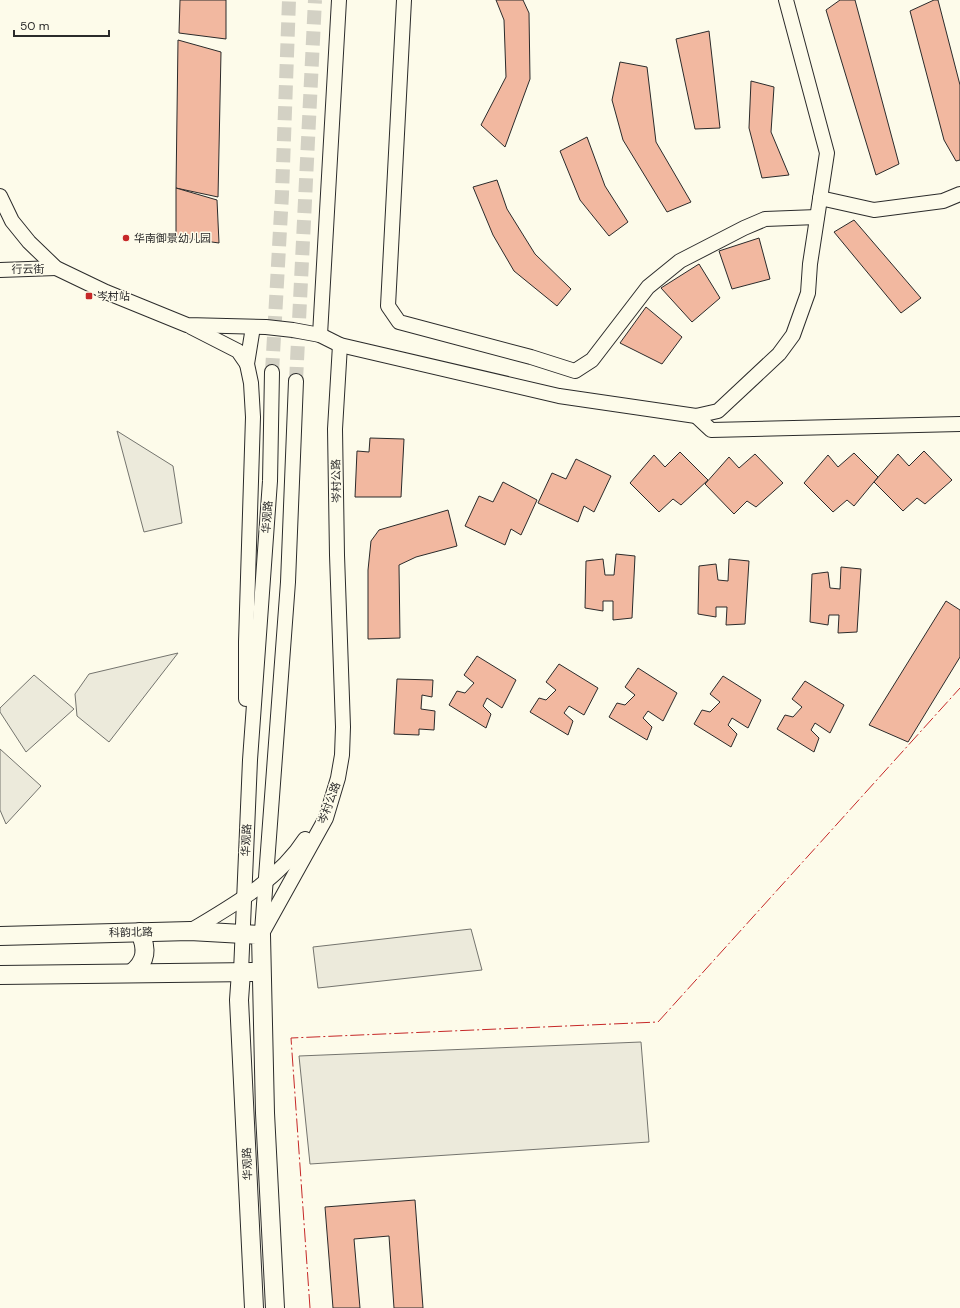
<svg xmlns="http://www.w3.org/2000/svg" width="960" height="1308" viewBox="0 0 960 1308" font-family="'DM Sans','Noto Sans SC',sans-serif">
	<rect width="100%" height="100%" fill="#fdfbea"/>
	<g fill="#eceadb" stroke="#74746e">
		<polygon points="117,431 173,466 182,523 144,532"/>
		<polygon points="178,653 109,742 77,716 75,694 89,674"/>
		<polygon points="34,675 74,709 26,752 0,712 0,708"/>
		<polygon points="0,749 41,786 6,824 0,810"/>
		<polygon points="471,929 482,970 318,988 313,947"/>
		<polygon points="641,1042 649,1142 310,1164 299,1056"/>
	</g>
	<g fill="#f2b8a0" stroke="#2b2b2b">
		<polygon points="180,0 226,0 226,39 179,33"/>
		<polygon points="496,0 523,0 529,13 530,79 505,147 481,125 506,77 504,20"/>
		<polygon points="840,0 855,0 899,164 876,175 826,10"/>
		<polygon points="934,0 938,0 960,85 960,160 956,161 944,140 910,11"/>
		<polygon points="709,31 720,128 695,129 676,39"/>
		<polygon points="178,40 221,52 218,197 176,188"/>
		<polygon points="620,62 647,67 656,142 691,202 667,212 623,140 612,100"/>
		<polygon points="751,81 774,87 771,132 789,175 762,178 749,128"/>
		<polygon points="587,137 605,186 628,222 609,236 580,200 560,151"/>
		<polygon points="497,180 507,209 535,254 571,289 557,306 514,271 493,235 473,187"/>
		<polygon points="176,188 217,200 219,243 176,237"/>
		<polygon points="854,220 921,298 901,313 834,232"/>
		<polygon points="759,238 770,279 732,289 719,251"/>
		<polygon points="699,264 720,298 692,322 661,288"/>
		<polygon points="646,307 682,337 662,364 620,343"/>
		<polygon points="370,438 404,439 401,497 355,497 357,451 369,452"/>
		<polygon points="924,451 952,480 925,504 917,498 903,511 874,482 898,454 909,466"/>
		<polygon points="680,452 708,480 681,505 673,499 659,512 630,483 654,455 665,467"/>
		<polygon points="854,453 878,477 854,506 847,500 833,512 804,483 828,455 838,467"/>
		<polygon points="755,454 783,483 756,507 747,501 734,514 705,484 729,457 739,468"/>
		<polygon points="576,459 611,476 594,512 584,506 578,522 538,503 552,473 566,479"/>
		<polygon points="503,482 537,500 521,535 511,529 505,545 465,526 479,496 493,502"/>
		<polygon points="448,510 457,546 416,557 399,565 400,638 368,639 368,570 371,541 379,530"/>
		<polygon points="616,554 635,556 632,618 613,620 613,601 603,601 603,611 585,608 586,561 603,559 605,575 614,575"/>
		<polygon points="729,559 749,561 745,624 726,625 727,607 716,607 716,617 698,614 699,566 716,564 718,580 728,581"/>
		<polygon points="841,567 861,569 857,632 838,633 839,615 829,615 828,625 810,622 812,574 828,572 830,588 840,589"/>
		<polygon points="946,601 960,610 960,657 908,742 869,725"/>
		<polygon points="477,656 516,680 502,708 487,698 483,706 491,714 486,728 449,705 457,691 465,693 474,683 464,675"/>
		<polygon points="559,664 598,688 584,715 569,706 564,713 573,721 568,735 530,712 539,698 546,700 556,690 546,682"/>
		<polygon points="638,668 677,693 663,721 648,711 643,718 652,727 647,740 609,717 617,703 625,705 635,695 625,687"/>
		<polygon points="723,676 761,700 748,728 732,718 728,725 737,734 731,747 694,724 702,710 710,712 720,702 710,694"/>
		<polygon points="397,679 433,680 432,697 422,695 421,709 435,711 434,730 419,729 419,735 394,734"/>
		<polygon points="805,681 844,705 830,733 815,723 811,730 819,738 814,752 777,729 785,715 793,717 802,707 792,699"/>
		<polygon points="415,1200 423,1308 394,1308 389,1236 354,1239 360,1308 333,1308 325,1207"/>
	</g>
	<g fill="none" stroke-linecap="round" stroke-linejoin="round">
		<g stroke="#d3d1c4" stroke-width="14" stroke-dasharray="14 7" stroke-linecap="butt">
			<polyline points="272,372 282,194 289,0"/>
			<polyline points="296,381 315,0"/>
		</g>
		<defs>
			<g id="minor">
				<polyline points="404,0 388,306 399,322 531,357 575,371 592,360 648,287 680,261 744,228 765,219 817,217"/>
				<polyline points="0,196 12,221 29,242 56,268 106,292 187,325 266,327 293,330 320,335 340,345 559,396 696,416 718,411 779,354 793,335 808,293 810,264 827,153 786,0"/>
				<polyline points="820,198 874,210 943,201 960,194"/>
				<polyline points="0,270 56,268"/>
				<polyline points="191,327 238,351 247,364"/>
				<polyline points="320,335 339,0"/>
				<polyline points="696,416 711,430 960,424"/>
				<polyline points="246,699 246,642 253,417 251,383 247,364 253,327"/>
				<path d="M190,931C230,907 279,880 305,839"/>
				<polyline points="262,931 288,582 296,381"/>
				<polyline points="261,935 326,818 338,778 342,755 343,727 337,555 335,429 340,345"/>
				<polyline points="241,972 250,760 270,481 272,372"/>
			</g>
			<g id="major">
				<polyline points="0,936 190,931 261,935 265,1113 275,1308"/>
				<polyline points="241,972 239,1000 254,1308"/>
				<path d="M132,973C147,961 147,949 140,932"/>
				<polyline points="0,975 253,972"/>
			</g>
		</defs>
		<use href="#minor" stroke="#2b2b2b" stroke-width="16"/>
		<use href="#major" stroke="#2b2b2b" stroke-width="20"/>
		<use href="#minor" stroke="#fdfbea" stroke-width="14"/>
		<use href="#major" stroke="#fdfbea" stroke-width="18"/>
		<polyline stroke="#c62828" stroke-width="1" stroke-dasharray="14 3 2 3" stroke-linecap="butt" points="310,1308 291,1038 658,1022 960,688"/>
	</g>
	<g fill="#c62828" stroke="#fdfbea" stroke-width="1.5">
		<circle cx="126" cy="238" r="4"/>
		<rect x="85" y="292" width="8" height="8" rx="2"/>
	</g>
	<g text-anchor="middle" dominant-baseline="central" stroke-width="3" stroke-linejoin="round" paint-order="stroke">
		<g font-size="11" fill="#2b2b2b" stroke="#fdfbea" text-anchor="start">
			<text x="134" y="238">华南御景幼儿园</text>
			<text x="97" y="296">岑村站</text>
		</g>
		<g font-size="11" fill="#2b2b2b" stroke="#fdfbea">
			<text transform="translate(28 269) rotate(-1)">行云街</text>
			<text transform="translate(336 481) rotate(-91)">岑村公路</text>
			<text transform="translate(267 517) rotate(-86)">华观路</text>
			<text transform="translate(329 803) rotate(-70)">岑村公路</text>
			<text transform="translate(246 840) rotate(-87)">华观路</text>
			<text transform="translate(131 932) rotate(-1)">科韵北路</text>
			<text transform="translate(247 1164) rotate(-92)">华观路</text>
		</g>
	</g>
	<path d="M14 30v6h95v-6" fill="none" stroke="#2b2b2b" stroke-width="2"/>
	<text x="20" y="30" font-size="12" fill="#2b2b2b" stroke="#fdfbea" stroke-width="3" paint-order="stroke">50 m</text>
</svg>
